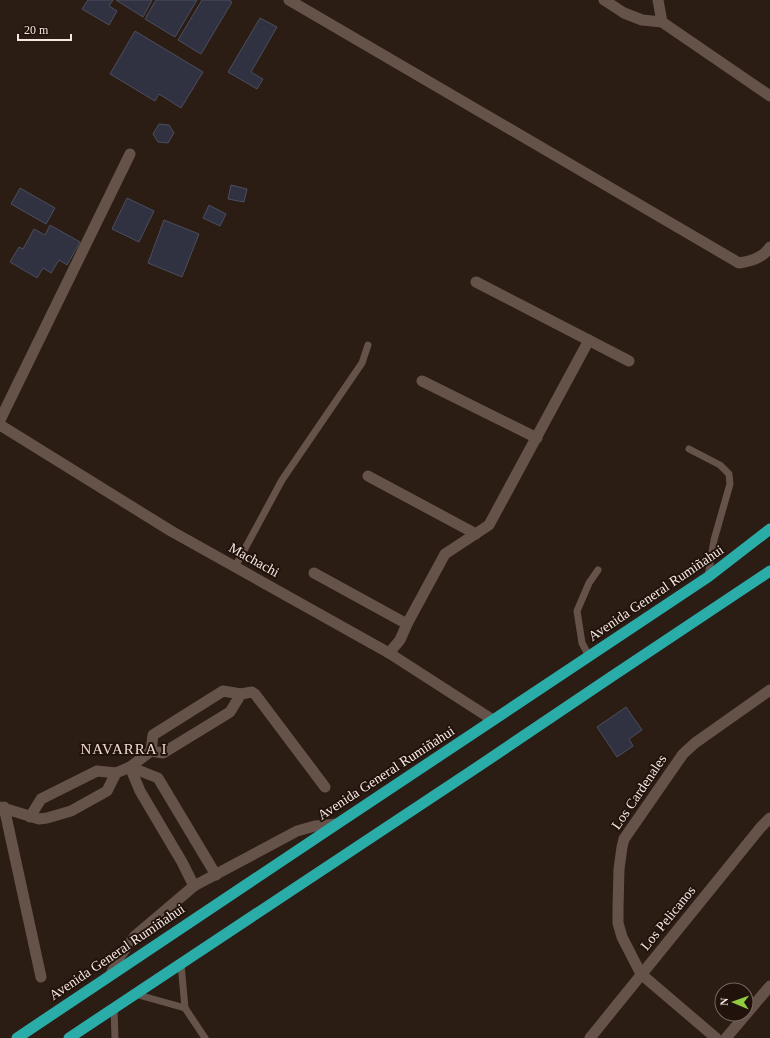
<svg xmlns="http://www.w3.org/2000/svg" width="770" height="1038" viewBox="0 0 770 1038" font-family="Georgia,serif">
	<rect width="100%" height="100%" fill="#2b1c14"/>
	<g fill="#303241" stroke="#4c4e5f">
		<polygon points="88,0 113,0 109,6 117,11 109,25 82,9"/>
		<polygon points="116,0 152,0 143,17"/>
		<polygon points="156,0 197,0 175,37 145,19"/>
		<polygon points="202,0 229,0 232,2 201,54 178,40"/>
		<polygon points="260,18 277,27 251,72 263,79 257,89 228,72"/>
		<polygon points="135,31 203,72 181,108 159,94 155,101 110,74"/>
		<polygon points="159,124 169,125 174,133 168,143 158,142 153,134"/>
		<polygon points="231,185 247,189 244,202 228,199"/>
		<polygon points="20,188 55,208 46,224 11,204"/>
		<polygon points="127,198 154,211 139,242 112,229"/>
		<polygon points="209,205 226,214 220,226 203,218"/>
		<polygon points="164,220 199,234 182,277 148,263"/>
		<polygon points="50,225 80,242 67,265 59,260 51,273 43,268 37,278 10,262 19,247 23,249 34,229 45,235"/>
		<polygon points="626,707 642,730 629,739 633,746 617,757 597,727"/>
	</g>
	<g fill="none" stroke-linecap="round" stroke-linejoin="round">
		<g stroke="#65534a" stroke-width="7">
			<polyline points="689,449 720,465 729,474 730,484 714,540 708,577"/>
			<polyline points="235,567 282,480 362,363 368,345"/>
			<polyline points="589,656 582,643 577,611 589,583 598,570"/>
			<polyline points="181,964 185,1008 205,1038"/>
			<polyline points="135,994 185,1008"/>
			<polyline points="114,1008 115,1038"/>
		</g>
		<g stroke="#65534a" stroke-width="11">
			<path d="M289,0L739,263C751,261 763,258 770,247"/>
			<polyline points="604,0 624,13 642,20 662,22 770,96"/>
			<polyline points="658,0 662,22"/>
			<polyline points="476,282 629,361"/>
			<polyline points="422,381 537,438"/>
			<polyline points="0,420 130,154"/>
			<polyline points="0,425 171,531 389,653 493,720"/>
			<polyline points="368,476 476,534"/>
			<polyline points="314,573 407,624"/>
			<polyline points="389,653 400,640 407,624 445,554 489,525 589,340"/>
			<polyline points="151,751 153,735 223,691 241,694 252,692 255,694 325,787"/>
			<polyline points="130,767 158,778 216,875"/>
			<polyline points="130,767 140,791 182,862 194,886"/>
			<polyline points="0,807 39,819 47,818 71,811 107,791 116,773 130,767 151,751 163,753 230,712 241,694"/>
			<polyline points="4,807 41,977"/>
			<polyline points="30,817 41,799 97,771 116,773"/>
			<polyline points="111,974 120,956 135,936 194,886 297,831 315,826 337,824"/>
			<polyline points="590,1038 761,827 770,818"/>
			<polyline points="716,1038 641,974 622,937 618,923 618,908 619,869 622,847 624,839 683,754 695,743 770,690"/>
			<polyline points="726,1038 770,986"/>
		</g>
		<g stroke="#2aaca8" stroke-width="11">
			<polyline points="17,1038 337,824 708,577 770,529"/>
			<polyline points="69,1038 476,768 611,677 770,571"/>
		</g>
	</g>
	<g text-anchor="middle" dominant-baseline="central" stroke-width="4" stroke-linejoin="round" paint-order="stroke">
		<g font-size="14" fill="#f4e9e4" stroke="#21120b">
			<text transform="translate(254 560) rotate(29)">Machachi</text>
			<text transform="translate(656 593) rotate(-34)">Avenida General Rumiñahui</text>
			<text transform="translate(386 773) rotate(-33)">Avenida General Rumiñahui</text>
			<text transform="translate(639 792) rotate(-56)">Los Cardenales</text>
			<text transform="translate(668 918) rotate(-51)">Los Pelicanos</text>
			<text transform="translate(117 952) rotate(-34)">Avenida General Rumiñahui</text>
		</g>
		<g font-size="15" letter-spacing="1" fill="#f0dad0" stroke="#21120b">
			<text x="124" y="749">NAVARRA I</text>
		</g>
	</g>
	<g transform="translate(734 1002) rotate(272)"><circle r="19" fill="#21120b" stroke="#756862"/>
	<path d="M0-3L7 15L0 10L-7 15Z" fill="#90cd40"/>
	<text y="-6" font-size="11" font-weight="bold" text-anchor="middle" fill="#f4e9e4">N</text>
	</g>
	<path d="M18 34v6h53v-6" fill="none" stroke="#f4e9e4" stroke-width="2"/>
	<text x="24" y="34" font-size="12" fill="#f4e9e4" stroke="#21120b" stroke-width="3" paint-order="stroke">20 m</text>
</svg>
